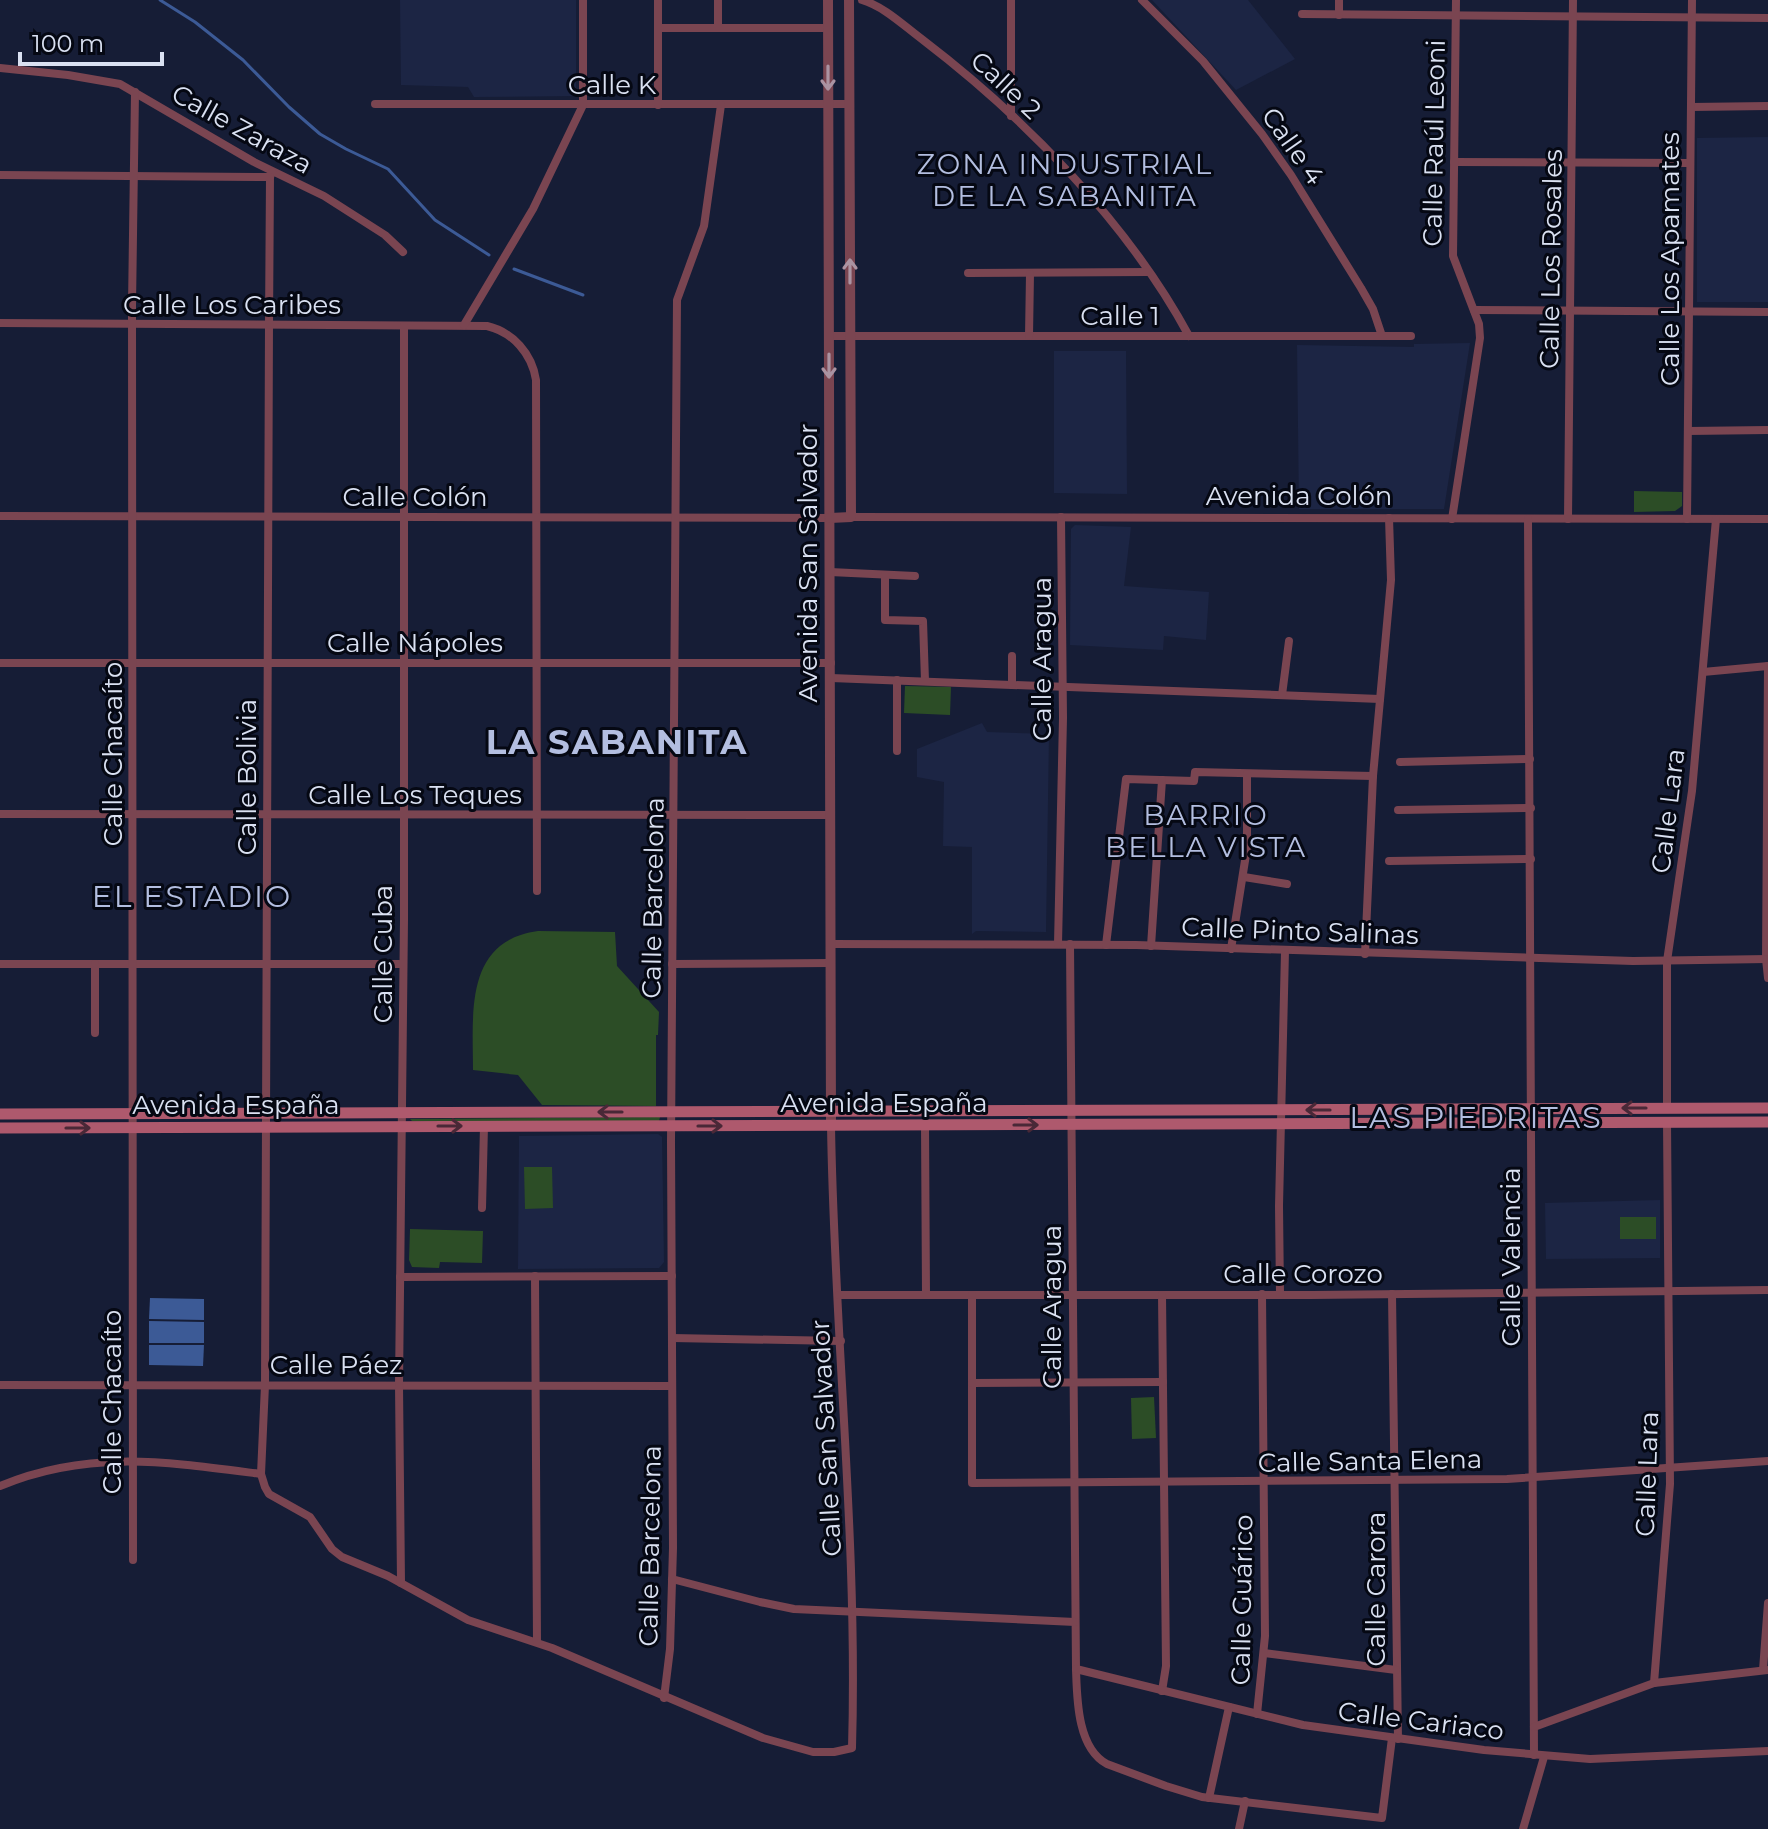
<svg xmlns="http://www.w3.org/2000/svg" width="1768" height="1829" viewBox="0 0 1768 1829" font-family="Montserrat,sans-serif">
	<rect width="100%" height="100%" fill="#161d36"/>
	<g fill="#1c2544">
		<polygon points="400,0 576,0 576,96 474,97 468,87 401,85"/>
		<polygon points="1152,0 1248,0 1295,59 1236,90"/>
		<polygon points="1768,137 1768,302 1697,302 1697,138"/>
		<polygon points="1470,343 1444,509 1299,509 1297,345 1414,347 1414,344"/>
		<polygon points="1054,351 1126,351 1127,494 1054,493"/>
		<polygon points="1075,525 1131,527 1124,586 1209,592 1206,640 1164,636 1163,650 1070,645 1071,529"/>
		<polygon points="982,723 987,732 1049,734 1046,932 976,931 972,934 972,847 943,846 944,782 917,777 917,749"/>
		<polygon points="658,1134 662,1137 664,1262 659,1268 518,1269 519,1136"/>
		<polygon points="1660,1200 1660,1258 1546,1259 1545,1203"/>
	</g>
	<g fill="#2c4d26">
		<polygon points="1634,491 1682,492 1682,506 1675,511 1634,512"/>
		<polygon points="905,686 951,687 950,715 904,713"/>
		<path d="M538,931L615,932L617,966L659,1012L658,1035H656V1106L542,1105L518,1075L473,1070C473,1014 464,941 538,931Z"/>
		<polygon points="660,1117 659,1121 412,1121 410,1119"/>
		<polygon points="524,1167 552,1167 553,1208 525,1209"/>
		<rect x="1620" y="1217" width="36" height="22"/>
		<polygon points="410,1229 483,1231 482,1263 440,1262 439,1268 412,1267 409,1260"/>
		<polygon points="1154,1397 1156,1438 1132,1439 1131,1398"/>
	</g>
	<g fill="#3c5a96">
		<polygon points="150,1298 204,1299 204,1320 149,1319"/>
		<polygon points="149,1321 204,1322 204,1343 149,1343"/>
		<polygon points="149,1345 204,1345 203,1366 149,1365"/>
	</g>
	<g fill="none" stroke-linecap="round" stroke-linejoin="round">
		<g stroke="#3c5a96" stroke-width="3">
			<polyline points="160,0 195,22 243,60 289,107 320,134 346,149 388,169 435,220 489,255"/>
			<polyline points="514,269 583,295"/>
		</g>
		<g stroke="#7a4551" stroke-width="8">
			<polyline points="718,0 718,28"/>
			<path d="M862,0C885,7 904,26 923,40C1025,118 1128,223 1189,336"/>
			<polyline points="1142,0 1203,61 1262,134 1291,175 1361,288 1373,309 1382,336"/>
			<polyline points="1302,14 1768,18"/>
			<polyline points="1339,15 1339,0"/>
			<polyline points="658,28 828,28"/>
			<polyline points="0,68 68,75 120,84 254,162 324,196 385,235 403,252"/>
			<polyline points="375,104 849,104"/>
			<polyline points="658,105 658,0"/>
			<polyline points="1691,107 1768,106"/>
			<polyline points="1011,116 1011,0"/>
			<polyline points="1454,162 1690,163"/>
			<path d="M272,172L270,177L269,325L265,1385L261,1474L265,1487L269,1494L310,1517L332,1549L342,1557L388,1576L468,1620L552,1648L763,1738L813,1752H834L852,1748C858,1540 834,1333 831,1125"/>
			<polyline points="0,175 270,177"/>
			<polyline points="968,273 1148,272"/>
			<polyline points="1474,310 1768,312"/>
			<path d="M0,323L487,326C513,332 532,354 536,380L537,891"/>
			<polyline points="464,325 533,209 583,105 583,0"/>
			<polyline points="829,336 1411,336"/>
			<polyline points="1029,336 1030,274"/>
			<polyline points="1688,431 1768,430"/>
			<polyline points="0,516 830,518"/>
			<polyline points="851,517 1768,519"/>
			<polyline points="1452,519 1480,338 1479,324 1453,256 1456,0"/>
			<polyline points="1528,519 1534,1755"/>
			<polyline points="1568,519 1573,0"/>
			<polyline points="1687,519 1692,0"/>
			<polyline points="830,572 915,576"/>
			<polyline points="885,575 885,620 923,621 925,681"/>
			<polyline points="0,663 831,663"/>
			<polyline points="1768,666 1766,959 1768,978"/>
			<polyline points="1703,672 1768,666"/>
			<polyline points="831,678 1380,699"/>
			<polyline points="897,680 897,751"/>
			<polyline points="1012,685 1012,656"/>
			<polyline points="1282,695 1289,641"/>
			<polyline points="1400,762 1530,759"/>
			<polyline points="1398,810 1531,808"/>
			<polyline points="0,814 831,815"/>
			<polyline points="1389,861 1531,859"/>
			<polyline points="1244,877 1287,884"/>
			<polyline points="830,944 1136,945 1633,961 1768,959"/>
			<polyline points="1058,944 1063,718 1061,517"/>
			<path d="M1070,944L1076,1669C1077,1698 1077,1748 1107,1764L1166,1786L1202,1797L1382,1818L1392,1738"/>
			<polyline points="1106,945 1126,779 1194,781 1195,772 1373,776"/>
			<polyline points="1151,946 1162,780"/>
			<polyline points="1231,949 1247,848 1247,774"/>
			<polyline points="1365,954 1373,776 1391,580 1389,518"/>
			<polyline points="0,964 403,964"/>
			<polyline points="672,964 830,963"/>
			<polyline points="95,1033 95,964"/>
			<polyline points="1667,1108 1667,961 1692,791 1716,519"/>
			<polyline points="925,1125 926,1295"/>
			<polyline points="482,1208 484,1126"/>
			<polyline points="535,1276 537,1642"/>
			<polyline points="400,1277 672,1276"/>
			<polyline points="1280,1294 1279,1206 1285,951"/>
			<polyline points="1392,1294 1398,1739"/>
			<polyline points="839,1295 1312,1295 1768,1290"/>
			<polyline points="972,1295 972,1483 1507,1479 1768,1461"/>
			<polyline points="1162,1295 1166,1666 1162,1691"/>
			<polyline points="672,1338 841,1341"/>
			<polyline points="972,1383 1163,1382"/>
			<polyline points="0,1385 672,1386"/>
			<path d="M0,1486C88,1449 169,1462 261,1474"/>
			<polyline points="133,1560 132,306 135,92"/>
			<polyline points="672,1579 760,1602 794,1609 1075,1622"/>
			<polyline points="401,1583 399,1385 404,920 404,326"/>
			<polyline points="1264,1653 1396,1670"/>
			<polyline points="1076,1669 1303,1725 1484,1750 1590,1759 1768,1751"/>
			<polyline points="1763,1670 1768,1603"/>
			<polyline points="1654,1683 1670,1484 1667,1122"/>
			<polyline points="664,1698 670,1649 673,1548 671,1142 677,300 704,226 721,105"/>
			<polyline points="1257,1714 1265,1636 1262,1294"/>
			<polyline points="1534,1727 1654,1683 1768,1670"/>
			<polyline points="1209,1798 1229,1707"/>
			<polyline points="1239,1829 1245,1801"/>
			<polyline points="1523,1829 1544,1757"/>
		</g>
		<g stroke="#7a4551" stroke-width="10">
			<polyline points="828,0 831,1125"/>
			<polyline points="830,518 851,517 849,0"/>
		</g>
		<g stroke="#ae596d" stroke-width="11">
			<polyline points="0,1114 1768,1108"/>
			<polyline points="0,1128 1768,1122"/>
		</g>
	</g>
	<defs><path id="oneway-shaft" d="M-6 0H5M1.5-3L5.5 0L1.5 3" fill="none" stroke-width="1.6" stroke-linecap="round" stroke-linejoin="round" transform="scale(2)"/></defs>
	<g stroke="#aa93a2">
		<use href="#oneway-shaft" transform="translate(828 78) rotate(90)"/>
		<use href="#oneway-shaft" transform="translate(850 271) rotate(-90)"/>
		<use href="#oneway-shaft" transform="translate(829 366) rotate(90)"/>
	</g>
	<g stroke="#492837">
		<use href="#oneway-shaft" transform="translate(1634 1108) rotate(180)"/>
		<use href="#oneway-shaft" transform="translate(1318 1110) rotate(180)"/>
		<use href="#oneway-shaft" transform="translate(610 1112) rotate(180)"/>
		<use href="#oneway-shaft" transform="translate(1026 1125)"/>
		<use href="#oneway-shaft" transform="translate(450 1126)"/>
		<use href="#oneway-shaft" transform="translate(710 1126)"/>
		<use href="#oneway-shaft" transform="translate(78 1128)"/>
	</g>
	<g text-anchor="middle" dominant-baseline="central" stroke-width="6" stroke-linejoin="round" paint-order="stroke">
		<g font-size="26" fill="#dae1f2" stroke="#050813">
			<text x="612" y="85">Calle K</text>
			<text transform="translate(1006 85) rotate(43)">Calle 2</text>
			<text transform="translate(242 129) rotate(29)">Calle Zaraza</text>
			<text transform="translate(1434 143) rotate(-89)">Calle Raúl Leoni</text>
			<text transform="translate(1293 146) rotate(55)">Calle 4</text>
			<text transform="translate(1551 259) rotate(-89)">Calle Los Rosales</text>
			<text transform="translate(1670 259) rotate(-90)">Calle Los Apamates</text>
			<text x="232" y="305">Calle Los Caribes</text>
			<text x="1120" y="316">Calle 1</text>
			<text x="1299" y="496">Avenida Colón</text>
			<text x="415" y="497">Calle Colón</text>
			<text transform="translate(808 563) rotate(-90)">Avenida San Salvador</text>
			<text x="415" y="643">Calle Nápoles</text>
			<text transform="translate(1042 659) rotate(-90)">Calle Aragua</text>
			<text transform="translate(113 754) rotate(-90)">Calle Chacaíto</text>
			<text transform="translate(247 777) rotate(-90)">Calle Bolivia</text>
			<text x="415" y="795">Calle Los Teques</text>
			<text transform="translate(1668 811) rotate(-83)">Calle Lara</text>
			<text transform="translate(653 898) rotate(-89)">Calle Barcelona</text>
			<text transform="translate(1300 931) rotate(2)">Calle Pinto Salinas</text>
			<text transform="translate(383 954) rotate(-90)">Calle Cuba</text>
			<text x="884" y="1103">Avenida España</text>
			<text x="236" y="1105">Avenida España</text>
			<text transform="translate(1511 1257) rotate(-90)">Calle Valencia</text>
			<text x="1303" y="1274">Calle Corozo</text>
			<text transform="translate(1052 1307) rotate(-90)">Calle Aragua</text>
			<text x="336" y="1365">Calle Páez</text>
			<text transform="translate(112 1402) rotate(-90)">Calle Chacaíto</text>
			<text transform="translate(826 1438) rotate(-93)">Calle San Salvador</text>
			<text transform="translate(1370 1461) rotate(-1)">Calle Santa Elena</text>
			<text transform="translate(1647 1474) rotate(-88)">Calle Lara</text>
			<text transform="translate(650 1546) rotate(-89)">Calle Barcelona</text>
			<text transform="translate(1376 1589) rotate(-90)">Calle Carora</text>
			<text transform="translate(1242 1600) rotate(-89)">Calle Guárico</text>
			<text transform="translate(1421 1721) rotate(7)">Calle Cariaco</text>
		</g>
		<g font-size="28" letter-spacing="2" fill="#b3bee0" stroke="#050813">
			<text x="1065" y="164">ZONA INDUSTRIAL<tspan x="1065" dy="32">DE LA SABANITA</tspan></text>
			<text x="1206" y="815">BARRIO<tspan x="1206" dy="32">BELLA VISTA</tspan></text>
		</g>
		<g font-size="30" letter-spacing="2" fill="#b3bee0" stroke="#050813">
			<text x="192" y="896">EL ESTADIO</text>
			<text x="1476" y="1117">LAS PIEDRITAS</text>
		</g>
		<g font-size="34" font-weight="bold" letter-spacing="2" fill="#b3bee0" stroke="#050813">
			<text x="617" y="742">LA SABANITA</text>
		</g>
	</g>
	<path d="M20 52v12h142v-12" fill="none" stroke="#dae1f2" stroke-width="4"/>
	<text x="32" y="52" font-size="24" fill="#dae1f2" stroke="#050813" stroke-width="6" paint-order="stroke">100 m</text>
</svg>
